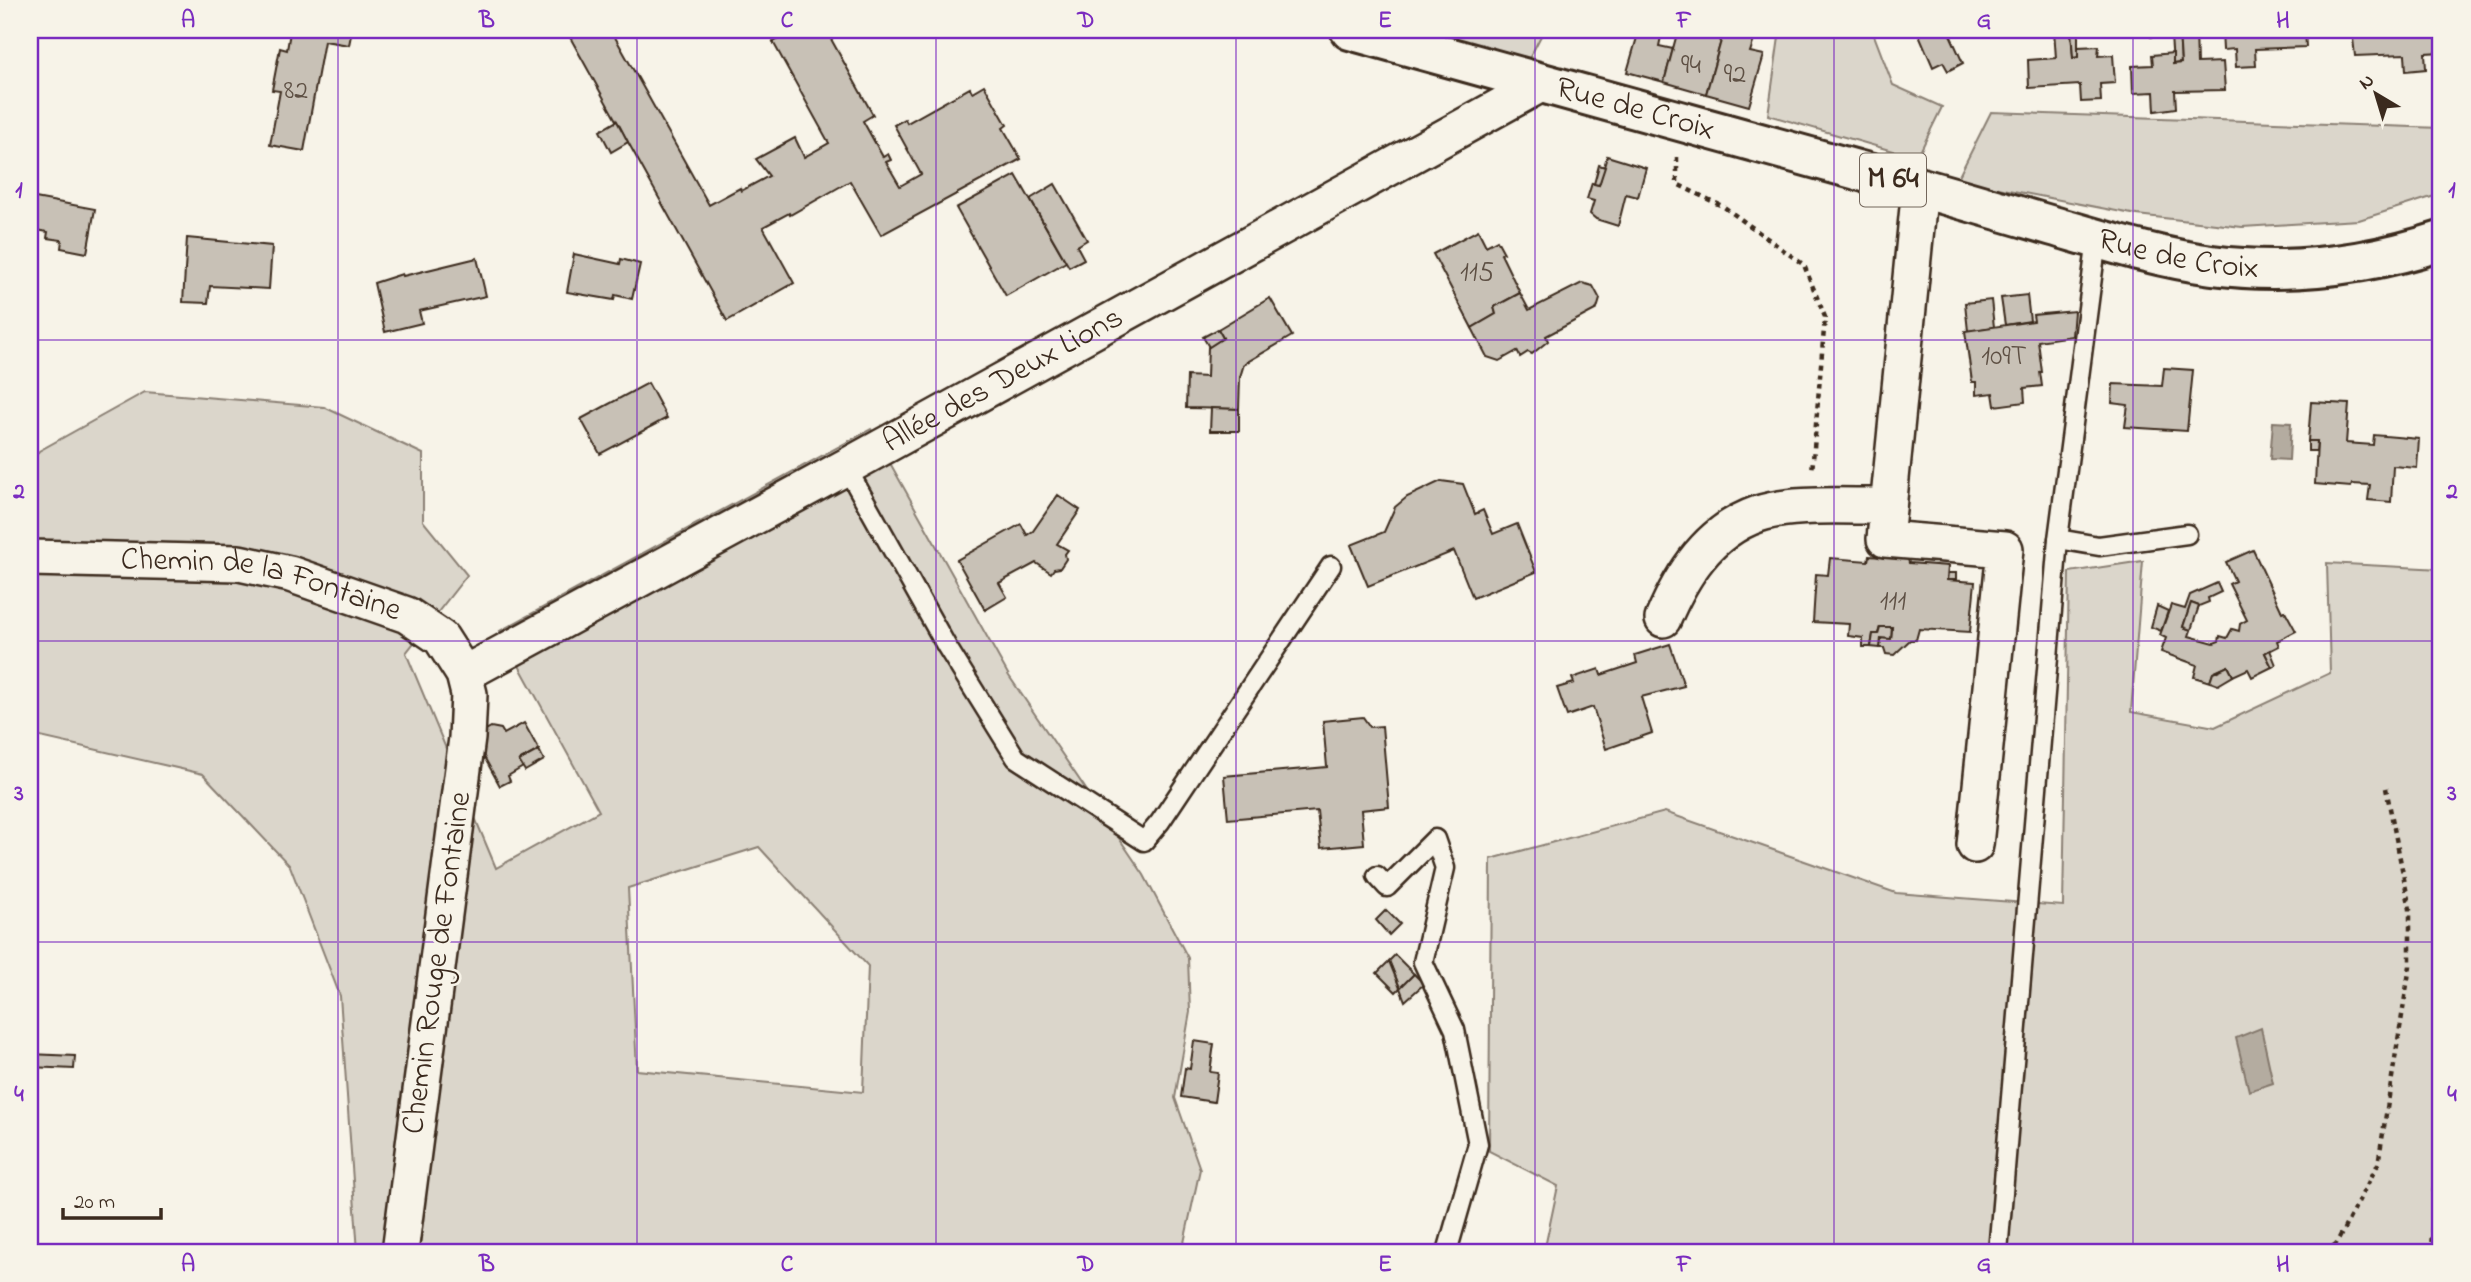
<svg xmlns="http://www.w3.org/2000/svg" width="2471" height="1282" viewBox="0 0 2471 1282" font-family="'Indie Flower',sans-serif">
	<rect width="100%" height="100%" fill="#f7f3e8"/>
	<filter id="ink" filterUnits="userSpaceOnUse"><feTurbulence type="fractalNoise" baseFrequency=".0143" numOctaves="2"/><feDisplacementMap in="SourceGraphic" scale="14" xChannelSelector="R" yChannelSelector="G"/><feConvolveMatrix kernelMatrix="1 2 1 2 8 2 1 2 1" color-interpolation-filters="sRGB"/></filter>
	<g filter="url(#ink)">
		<g fill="#dbd6cb" stroke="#8b8074" stroke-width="2" fill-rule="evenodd">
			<polygon points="1415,30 1544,30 1528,61"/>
			<polygon points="1780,30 1872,30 1893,85 1942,107 1917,158 1768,115"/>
			<polygon points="1991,112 2441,128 2441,194 2359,220 2242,227 2137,215 1957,180"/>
			<path d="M145,392L324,407L423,454V521L467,575L406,653L496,868L599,811L500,631L871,429L1009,676L1144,875L1188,958L1190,1012L1175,1098L1200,1169L1182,1252H358L340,996L290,866L203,774L36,736L30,716V465L39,451ZM759,847L868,966L863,1092L637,1070L628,888Z"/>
			<polygon points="2143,561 2131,712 2215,727 2330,673 2327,563 2441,569 2441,1252 1544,1252 1558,1186 1489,1151 1491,859 1665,812 1896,893 2063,906 2069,572"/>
		</g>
		<g fill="#b4aca0" stroke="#84786c" stroke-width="2">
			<polygon points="2273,422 2291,423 2289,460 2270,459"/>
			<polygon points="2261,1028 2273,1083 2249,1091 2236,1038"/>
		</g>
		<g fill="#c8c1b6" stroke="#3b2a1e" stroke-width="2">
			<polygon points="297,30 352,30 349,45 324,41 304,151 270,145 280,91 272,90 280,48 287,50 290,32 296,33"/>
			<polygon points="566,30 611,30 709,205 740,188 741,191 769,176 756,159 795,138 804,157 829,143 773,42 783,37 779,30 826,30 873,115 863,121 883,157 888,154 891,160 886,162 900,186 921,174 894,125 905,119 907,123 970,88 972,92 984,85 1007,125 1003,128 1021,159 881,235 850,181 790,215 789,213 763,227 794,283 727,321"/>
			<polygon points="1624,30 1662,32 1659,46 1673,49 1664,82 1627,72 1638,34"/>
			<polygon points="1678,30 1724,30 1706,94 1664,82"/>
			<polygon points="1724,30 1741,30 1756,34 1750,52 1764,55 1749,106 1706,94"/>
			<polygon points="1917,30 1948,30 1963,63 1948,71 1943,62 1933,67"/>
			<polygon points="2054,30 2071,30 2073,58 2078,57 2078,47 2099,46 2098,56 2113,55 2115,83 2100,84 2101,101 2081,102 2080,85 2029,88 2028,60 2056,58"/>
			<polygon points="2071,30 2078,30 2078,57 2073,58"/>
			<polygon points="2151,30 2179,30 2181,63 2173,64 2171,36 2151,37"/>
			<polygon points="2179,30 2196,30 2197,63 2223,62 2225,90 2175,91 2176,108 2155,111 2154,92 2133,93 2132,66 2153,65 2152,55 2173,53 2173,64 2181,63"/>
			<polygon points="2222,30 2305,30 2306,47 2255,49 2256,66 2236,67 2235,49 2223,50"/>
			<polygon points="2352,30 2441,30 2441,52 2425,53 2426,69 2406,71 2405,54 2355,56"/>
			<polygon points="617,121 628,142 611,152 600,131"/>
			<polygon points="1607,156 1646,168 1638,197 1626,194 1618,226 1596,219 1590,214 1594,201 1587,199 1592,183 1599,185"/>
			<polygon points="1599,165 1605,167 1599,185 1594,184"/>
			<polygon points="1016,175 1066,262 1006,296 956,208"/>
			<polygon points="1055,184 1087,240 1077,246 1084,259 1069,267 1030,199"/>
			<polygon points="30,197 95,209 87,253 61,248 62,240 47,238 48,232 30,229"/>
			<polygon points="1478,230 1486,246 1497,240 1504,253 1501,254 1520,293 1494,307 1496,314 1472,328 1433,254"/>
			<polygon points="187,238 272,246 269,289 210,286 208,303 183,302"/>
			<polygon points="574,254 620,264 621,259 640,264 632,299 615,295 614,300 567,292"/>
			<polygon points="477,258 486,296 419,311 422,323 385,332 374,283 402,274 403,276"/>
			<polygon points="1582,283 1593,286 1600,299 1597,309 1546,336 1548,341 1532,354 1528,352 1520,357 1517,351 1499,361 1487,357 1472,328 1496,314 1494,307 1520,293 1529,310"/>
			<polygon points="2027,295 2030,321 2005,325 2001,298"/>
			<polygon points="1270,298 1292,336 1244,364 1240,377 1239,409 1186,408 1187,376 1207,377 1208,347 1223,338 1218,329"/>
			<polygon points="1991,300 1994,327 1968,331 1965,303"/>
			<polygon points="2074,311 2072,336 2038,341 2042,372 2040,372 2042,386 2024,388 2025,402 1995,406 1993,393 1976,395 1976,382 1972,382 1965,331 2034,321 2033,315"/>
			<polygon points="1218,329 1223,338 1209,347 1203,337"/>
			<polygon points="2164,368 2193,370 2187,431 2125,427 2128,405 2112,403 2113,384 2162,386"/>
			<polygon points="648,383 667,418 600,454 581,419"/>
			<polygon points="2311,402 2349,404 2346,443 2373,445 2374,435 2419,439 2417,468 2393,466 2391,502 2368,500 2370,485 2352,484 2351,487 2315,484 2317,441 2308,441"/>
			<polygon points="1211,408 1239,409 1239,431 1210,431"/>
			<polygon points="2308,441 2317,441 2316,451 2308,451"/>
			<polygon points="1441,481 1463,484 1475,514 1483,510 1493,534 1517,524 1536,572 1473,598 1454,551 1368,586 1351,545 1384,532 1395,507 1407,497"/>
			<polygon points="1058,495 1080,510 1057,544 1068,550 1065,554 1066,559 1060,568 1054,569 1051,573 1036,563 999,583 1007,597 985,610 957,560 1021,524 1027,535 1033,531"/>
			<polygon points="2253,550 2282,612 2285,611 2296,631 2277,641 2279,646 2265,653 2272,667 2252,677 2248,669 2233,676 2228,666 2213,673 2210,682 2194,677 2197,665 2161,652 2166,638 2160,635 2171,605 2185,609 2190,595 2217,583 2221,592 2208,598 2209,602 2199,606 2191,603 2183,627 2191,630 2189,636 2214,643 2219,641 2220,636 2227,638 2232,629 2239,631 2240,624 2247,620 2229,584 2235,581 2226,562"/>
			<polygon points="1869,556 1908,559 1909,563 1948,566 1947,580 1975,582 1970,632 1919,629 1916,640 1910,640 1894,655 1886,654 1884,648 1880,648 1881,638 1891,639 1892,627 1880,627 1878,634 1873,634 1871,647 1863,647 1863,638 1848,636 1849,624 1813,622 1816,574 1828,575 1830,558 1868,561"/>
			<polygon points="1948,573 1956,573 1956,580 1947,580"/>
			<polygon points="2191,603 2199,606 2191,630 2183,627"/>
			<polygon points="2157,606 2168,611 2161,631 2151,627"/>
			<polygon points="1880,627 1892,627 1891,639 1881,638 1880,648 1871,647 1873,634 1878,634"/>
			<polygon points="1670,644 1684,686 1641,697 1652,733 1606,749 1593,707 1567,716 1557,688 1574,683 1572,678 1599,669 1601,675 1637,663 1635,655"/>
			<polygon points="2270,650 2276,665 2272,667 2265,653"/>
			<polygon points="2228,666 2233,676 2218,685 2210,682 2213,673"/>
			<polygon points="1363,717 1370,727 1382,726 1389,807 1361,810 1364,844 1321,848 1317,811 1228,819 1224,776 1327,767 1323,721"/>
			<polygon points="524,723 539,750 519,761 523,767 508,776 510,781 500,786 477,744 479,734 491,727 501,729 504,734"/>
			<polygon points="539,750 544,760 525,771 519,761"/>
			<polygon points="1386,910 1400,924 1389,935 1376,920"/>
			<polygon points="1395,955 1414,974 1400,988 1389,961"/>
			<polygon points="1389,961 1400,988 1396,992 1377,973"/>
			<polygon points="1414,974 1424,984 1405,1001 1400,988"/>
			<polygon points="1194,1041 1214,1044 1210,1072 1218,1073 1214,1102 1181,1097 1185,1068 1190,1069"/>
			<polygon points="30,1054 75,1056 74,1069 30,1067"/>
		</g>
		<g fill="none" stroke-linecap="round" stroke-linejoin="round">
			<defs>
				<g id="service">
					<polyline points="846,467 947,647 1016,758 1144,841 1160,822 1331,566"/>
					<polyline points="2058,539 2099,546 2187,534"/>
					<polyline points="1377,876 1387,887 1435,839 1445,868 1423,962 1455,1030 1478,1144 1447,1252"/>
					<polyline points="1998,1252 2058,539 2097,239"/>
				</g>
				<g id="minor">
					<polyline points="1920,187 1885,539 2005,549 1975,845"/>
					<path id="s1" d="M30,558L239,563L290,574L407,615L441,638L464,674L469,694L467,738L400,1252"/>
					<path d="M1663,619C1682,574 1709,531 1758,514C1792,502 1851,507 1888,506"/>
					<path id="s2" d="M464,674L846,467L1541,84"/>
				</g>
				<g id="primary">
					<path id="s3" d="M1350,30C1519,78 1688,124 1857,170C1923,188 1988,207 2053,226C2105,241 2159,258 2212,265C2289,275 2368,265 2441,241"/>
				</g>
			</defs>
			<use href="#service" stroke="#3b2a1e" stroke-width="23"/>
			<use href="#minor" stroke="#3b2a1e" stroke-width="40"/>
			<use href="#primary" stroke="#3b2a1e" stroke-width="44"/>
			<g stroke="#3b2a1e" stroke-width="4.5" stroke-dasharray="5 5" stroke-linecap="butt">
				<polyline points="1677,157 1677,184 1724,207 1804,265 1825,317 1812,472"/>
				<polyline points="2325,1252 2336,1244 2378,1164 2410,966 2410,909 2386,788"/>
				<polyline points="2431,1252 2434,1190 2441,1132"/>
			</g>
			<use href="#service" stroke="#f7f3e8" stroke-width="18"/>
			<use href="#minor" stroke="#f7f3e8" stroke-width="35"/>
			<use href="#primary" stroke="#f7f3e8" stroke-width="38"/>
		</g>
	</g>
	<path fill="none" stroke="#7b2cbf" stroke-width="2" stroke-opacity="0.55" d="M338,30V1252M637,30V1252M936,30V1252M1236,30V1252M1535,30V1252M1834,30V1252M2133,30V1252M30,340H2441M30,641H2441M30,942H2441"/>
	<g text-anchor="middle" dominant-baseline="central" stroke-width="5" stroke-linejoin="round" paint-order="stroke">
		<g font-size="28" fill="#5e5044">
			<text x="1691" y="66">94</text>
			<text x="1735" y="75">92</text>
			<text x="296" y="91">82</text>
			<text x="1477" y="273">115</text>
			<text x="2004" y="357">109T</text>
			<text x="1893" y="602">111</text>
		</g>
		<rect fill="#f7f3e8" stroke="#73665b" stroke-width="2" x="1860" y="153.5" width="66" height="53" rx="5"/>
		<g font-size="30" font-weight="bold" fill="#3b2a1e">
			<text x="1893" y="180">M 64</text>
		</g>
		<g font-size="32" fill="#3b2a1e" stroke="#f7f3e8">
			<text stroke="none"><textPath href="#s3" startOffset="296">Rue de Croix</textPath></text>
			<text stroke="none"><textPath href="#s3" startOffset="859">Rue de Croix</textPath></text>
			<text stroke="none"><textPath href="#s2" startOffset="614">Allée des Deux Lions</textPath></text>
			<text stroke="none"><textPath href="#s1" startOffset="234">Chemin de la Fontaine</textPath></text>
			<text transform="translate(438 963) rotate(-82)">Chemin Rouge de Fontaine</text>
		</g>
	</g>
	<rect width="2471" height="1282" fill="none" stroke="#f7f3e8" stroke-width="77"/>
	<g transform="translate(2376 94) rotate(322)" stroke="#f7f3e8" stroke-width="5" paint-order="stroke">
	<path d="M0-5L12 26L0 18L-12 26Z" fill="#3b2a1e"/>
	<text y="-10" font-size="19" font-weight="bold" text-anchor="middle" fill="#3b2a1e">N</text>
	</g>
	<path d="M63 1208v10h98v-10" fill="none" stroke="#3b2a1e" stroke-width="3.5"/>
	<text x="74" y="1208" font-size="21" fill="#3b2a1e" stroke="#f7f3e8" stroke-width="5" paint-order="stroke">20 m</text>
	<rect x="38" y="38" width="2394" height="1206" fill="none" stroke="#7b2cbf" stroke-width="2.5"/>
	<g font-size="23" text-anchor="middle" font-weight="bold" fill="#7b2cbf">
		<text x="188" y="27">A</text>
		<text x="487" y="27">B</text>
		<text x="787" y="27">C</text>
		<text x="1086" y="27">D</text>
		<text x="1385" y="27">E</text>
		<text x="1684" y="27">F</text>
		<text x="1984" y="27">G</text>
		<text x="2283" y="27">H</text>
		<text x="19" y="197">1</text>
		<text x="2452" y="197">1</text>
		<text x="19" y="498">2</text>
		<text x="2452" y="498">2</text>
		<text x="19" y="800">3</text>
		<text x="2452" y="800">3</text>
		<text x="19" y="1101">4</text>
		<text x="2452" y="1101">4</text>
		<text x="188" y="1271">A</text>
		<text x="487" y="1271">B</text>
		<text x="787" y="1271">C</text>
		<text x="1086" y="1271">D</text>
		<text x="1385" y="1271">E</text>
		<text x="1684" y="1271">F</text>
		<text x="1984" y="1271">G</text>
		<text x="2283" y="1271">H</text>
	</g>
</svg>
